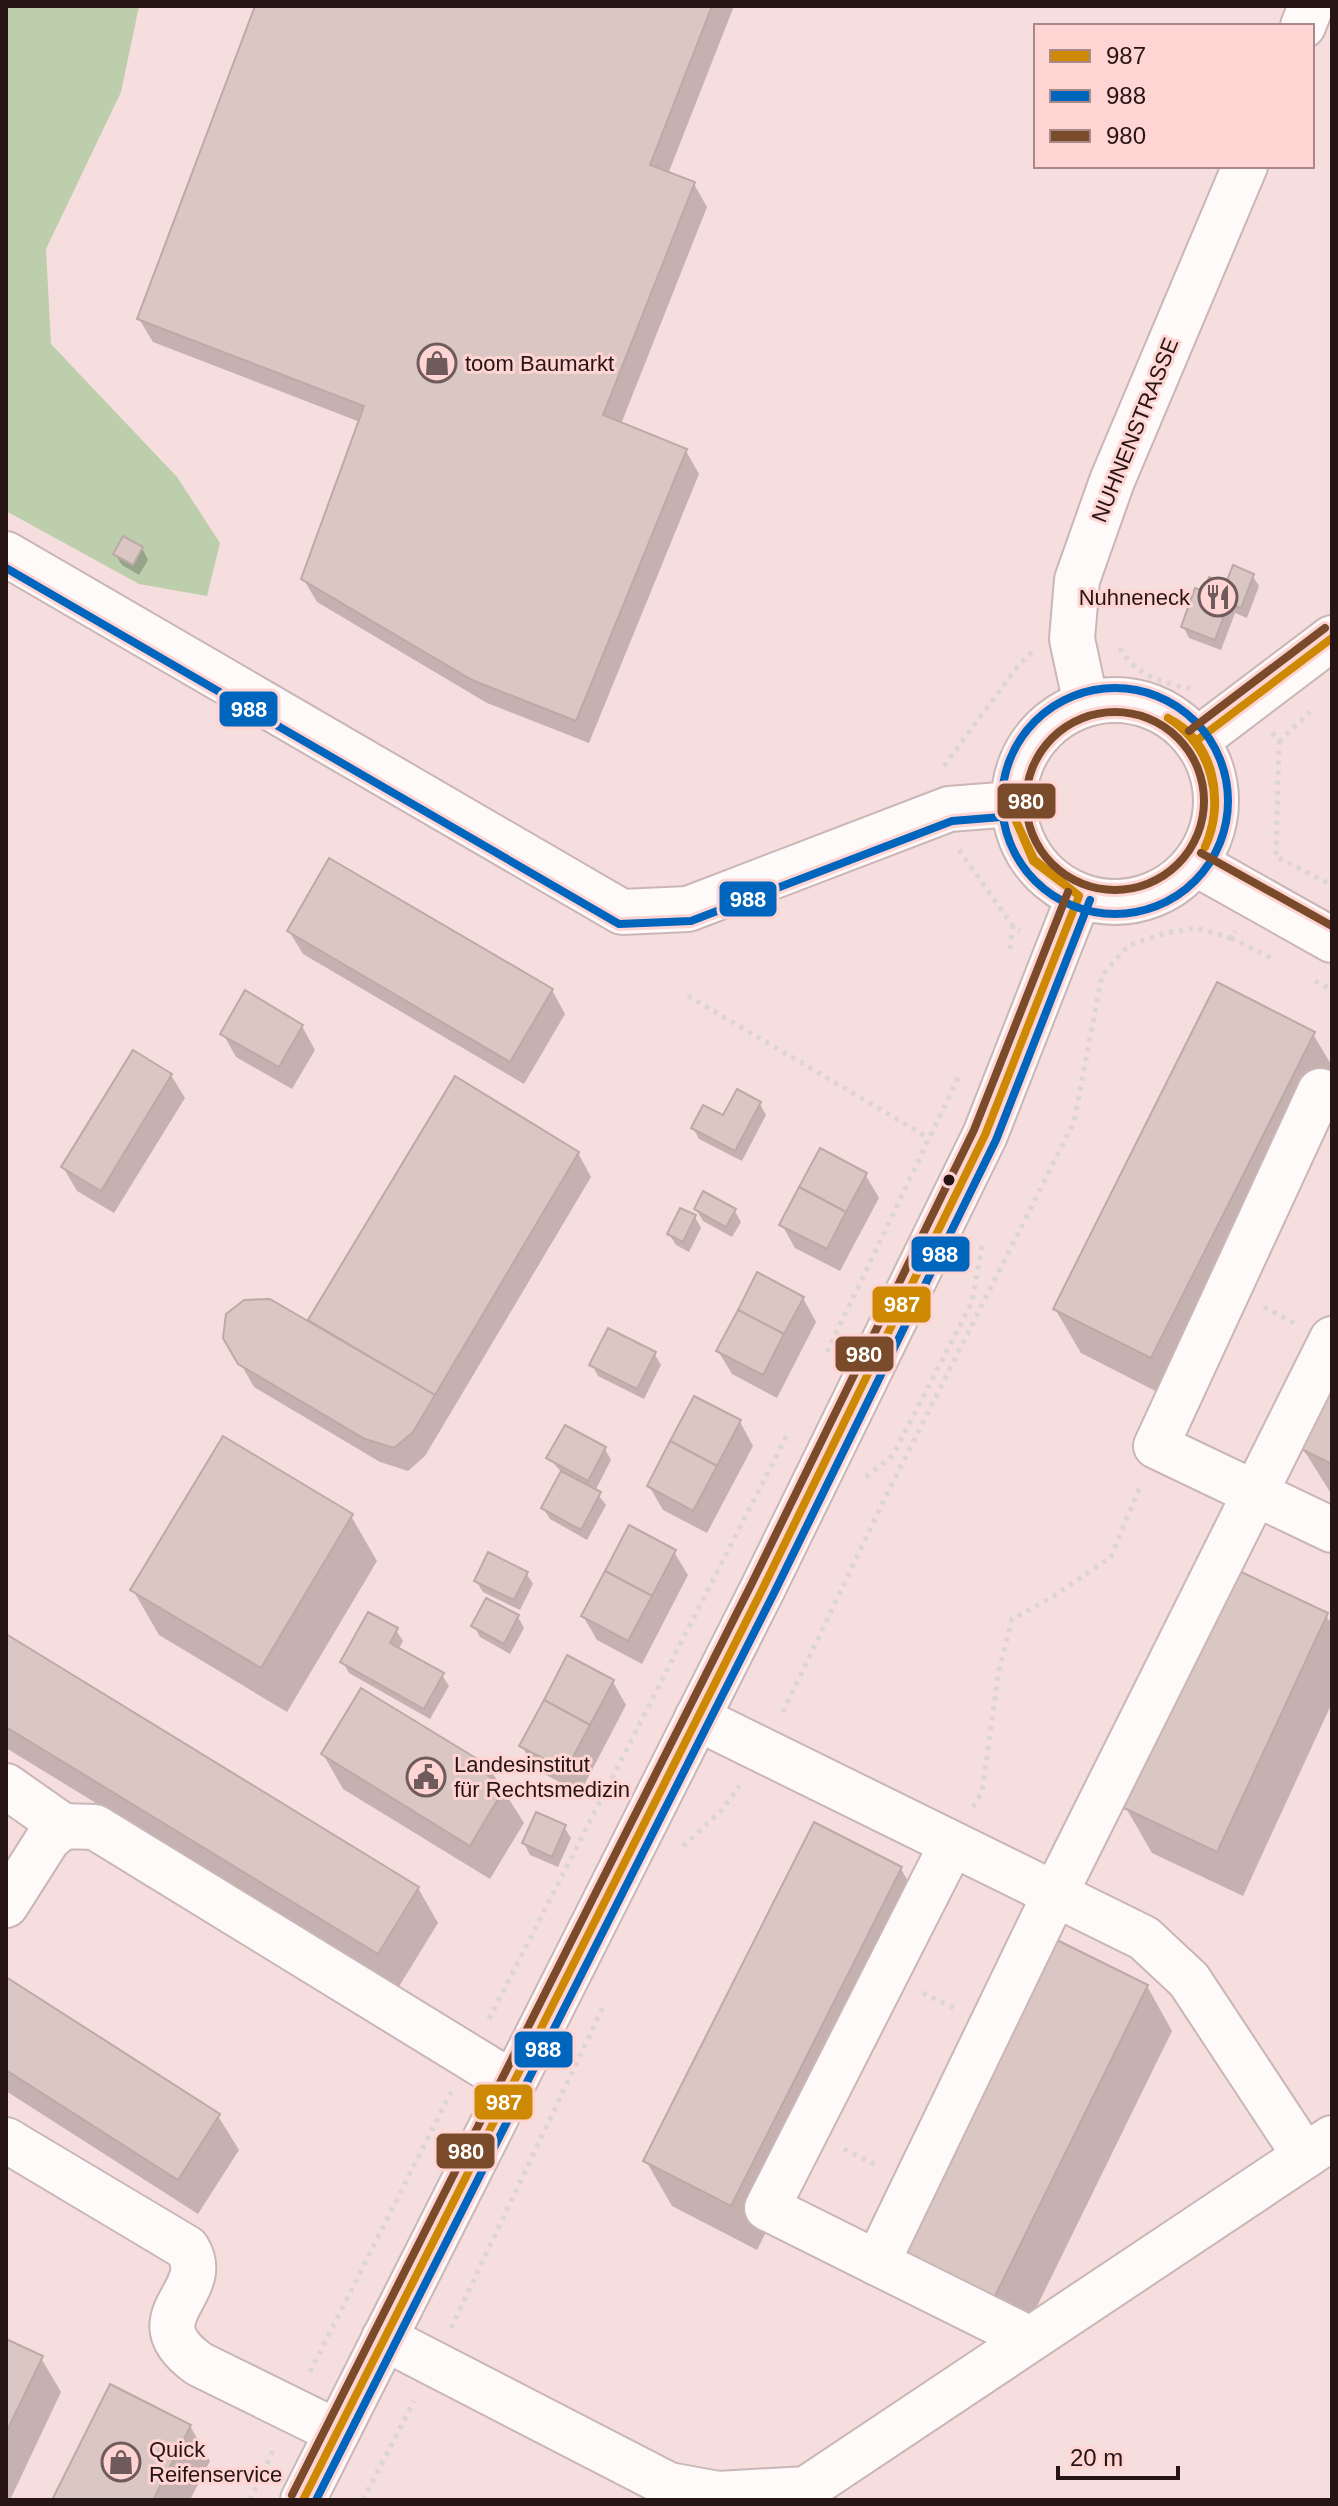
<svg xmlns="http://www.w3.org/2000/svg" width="1338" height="2506" viewBox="0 0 1338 2506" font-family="Arial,sans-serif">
	<rect width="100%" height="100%" fill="#f5dedd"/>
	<polygon fill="#bcceac" points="6,6 139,6 121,92 46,249 51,344 177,477 220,543 207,596 139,584 6,511"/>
	<g fill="#0003">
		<polygon points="257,6 734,6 668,174 694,184 707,207 621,424 686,451 699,474 589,743 487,703 317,602 303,578 360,422 153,342 139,319"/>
		<polygon points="142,548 148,560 139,575 122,565 115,554"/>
		<polygon points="1252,575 1259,586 1247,618 1235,613 1221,650 1189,638 1183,626 1205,594"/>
		<polygon points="289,931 552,990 565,1014 524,1084 303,954"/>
		<polygon points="302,1026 315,1050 292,1089 236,1057 223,1034"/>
		<polygon points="1313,1034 1332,1066 1332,1093 1177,1402 1081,1353 1055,1309"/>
		<polygon points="171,1075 185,1098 114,1213 77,1191 63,1167"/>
		<polygon points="456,1079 578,1153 591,1177 425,1456 408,1471 380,1462 254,1387 226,1338 309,1323"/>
		<polygon points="760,1104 766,1115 742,1161 699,1139 693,1128"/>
		<polygon points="865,1174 879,1198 840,1271 795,1248 782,1225"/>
		<polygon points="696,1209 734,1210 741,1222 732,1237 703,1221"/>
		<polygon points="695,1217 701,1228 689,1252 676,1245 669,1234"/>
		<polygon points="803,1298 816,1322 777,1398 732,1374 718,1351"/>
		<polygon points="654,1353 661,1365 644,1399 598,1376 592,1365"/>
		<polygon points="1332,1392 1332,1495 1303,1449"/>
		<polygon points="740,1422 753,1446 707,1533 663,1510 649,1486"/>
		<polygon points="605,1449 611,1460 595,1491 606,1505 587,1540 550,1519 543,1508 562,1473 549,1458"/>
		<polygon points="351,1516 377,1561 287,1712 159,1635 133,1590"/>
		<polygon points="674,1552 688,1575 642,1664 597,1640 583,1616"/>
		<polygon points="526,1573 533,1584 520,1610 483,1592 476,1581"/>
		<polygon points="1326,1615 1332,1625 1332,1703 1243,1896 1152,1853 1126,1808"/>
		<polygon points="518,1617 524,1628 510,1654 480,1637 474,1626"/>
		<polygon points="396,1630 403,1641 398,1650 442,1675 449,1686 430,1719 349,1673 343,1662"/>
		<polygon points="6,1636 418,1888 438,1923 398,1988 6,1748"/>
		<polygon points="613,1682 626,1705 580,1793 535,1769 522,1746"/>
		<polygon points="323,1754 490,1769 524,1823 490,1879 343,1789"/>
		<polygon points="564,1827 571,1838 558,1867 530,1855 524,1843"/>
		<polygon points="901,1869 927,1914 757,2250 672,2206 646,2161"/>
		<polygon points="6,1980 218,2116 239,2150 198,2214 6,2091"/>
		<polygon points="1147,1986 1172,2031 1020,2341 932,2298"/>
		<polygon points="6,2341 41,2358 61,2392 10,2500 6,2500"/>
		<polygon points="190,2426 210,2461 190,2500 54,2500"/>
	</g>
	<g fill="#dac7c3" stroke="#bdaaa7" stroke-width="2">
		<polygon points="255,6 712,6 650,165 695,182 603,415 687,449 576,721 472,680 301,579 364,406 137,319"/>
		<polygon points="123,536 143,547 133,565 113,554"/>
		<polygon points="1233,565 1254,574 1241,608 1229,603 1215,640 1181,627 1195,588 1204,591 1209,577 1226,583"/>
		<polygon points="329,858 553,989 510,1062 287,931"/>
		<polygon points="1217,982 1315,1032 1151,1358 1053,1309"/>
		<polygon points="245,990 303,1025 279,1067 220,1034"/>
		<polygon points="133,1050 172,1074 101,1191 61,1167"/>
		<polygon points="455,1076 579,1152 435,1395 308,1320"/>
		<polygon points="737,1089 761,1102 735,1151 691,1128 703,1105 723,1115"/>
		<polygon points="820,1148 867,1173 846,1212 799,1187"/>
		<polygon points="799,1187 846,1212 827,1249 779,1225"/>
		<polygon points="703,1191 736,1209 726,1227 694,1209"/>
		<polygon points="680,1208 696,1215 683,1242 667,1234"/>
		<polygon points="757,1272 804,1297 784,1334 738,1310"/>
		<polygon points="270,1299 435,1395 413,1432 394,1448 365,1439 238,1364 223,1338 226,1314 244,1300"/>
		<polygon points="738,1310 784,1334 763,1375 716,1351"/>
		<polygon points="608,1328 656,1352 637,1389 589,1365"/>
		<polygon points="1332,1387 1332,1464 1301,1449"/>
		<polygon points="694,1396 741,1420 717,1466 670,1441"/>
		<polygon points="565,1425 606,1447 588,1481 546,1458"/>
		<polygon points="223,1436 353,1514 261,1668 130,1590"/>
		<polygon points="670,1441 717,1466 693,1511 647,1486"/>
		<polygon points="561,1471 601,1492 581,1530 541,1508"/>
		<polygon points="629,1525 676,1550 652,1596 605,1571"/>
		<polygon points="488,1552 528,1572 514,1600 474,1581"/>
		<polygon points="1235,1569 1328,1613 1217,1852 1124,1808"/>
		<polygon points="605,1571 652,1596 628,1641 581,1616"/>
		<polygon points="486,1598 519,1615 504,1644 471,1626"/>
		<polygon points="368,1612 398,1628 390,1643 444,1673 424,1709 340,1662"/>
		<polygon points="6,1634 419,1887 378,1954 6,1727"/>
		<polygon points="567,1655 614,1680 590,1725 544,1700"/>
		<polygon points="361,1688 492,1768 487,1775 505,1787 470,1846 321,1754"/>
		<polygon points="544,1700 590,1725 566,1770 519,1746"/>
		<polygon points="536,1812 566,1825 552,1857 522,1843"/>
		<polygon points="814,1822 902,1867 731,2206 643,2161"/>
		<polygon points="1057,1940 1148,1985 994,2298 903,2253"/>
		<polygon points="6,1977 220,2114 178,2180 6,2070"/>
		<polygon points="6,2339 43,2356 6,2433"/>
		<polygon points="110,2384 191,2425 153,2500 52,2500"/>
	</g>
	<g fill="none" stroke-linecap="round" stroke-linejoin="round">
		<defs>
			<g id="minor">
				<polyline points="1303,26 1311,6"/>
				<polyline points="6,554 622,912 688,909 949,809 1013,804"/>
				<polyline points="1086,704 1072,639 1077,580 1112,481 1245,166"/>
				<polyline points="1195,863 1332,940"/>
				<polyline points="1332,1097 1320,1091 1156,1446 1332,1530"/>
				<polyline points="697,1718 1144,1938 1189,1980 1305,2156"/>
				<polyline points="6,1786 63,1826"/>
				<polyline points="952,1844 767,2208 1030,2339"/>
				<polyline points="6,1905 48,1839 63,1826 95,1827 512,2083"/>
				<path d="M6,2140L187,2248C216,2293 132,2316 199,2364L337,2432"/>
				<polyline points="877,2263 1055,1894 1332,1339"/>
				<polyline points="384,2338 669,2485 718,2494 806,2489 1332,2138"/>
			</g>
			<g id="major">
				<circle cx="1115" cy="801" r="101"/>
				<polyline points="1196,741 1332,638"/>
				<polyline points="303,2500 763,1588 985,1135 1079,896"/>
			</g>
		</defs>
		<use href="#minor" stroke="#cab6b6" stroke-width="48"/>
		<use href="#major" stroke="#cab6b6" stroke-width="48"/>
		<g stroke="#dcd5d4" stroke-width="5" stroke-dasharray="4 6" stroke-linecap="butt">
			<path d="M1120,648C1134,675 1167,685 1195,689"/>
			<polyline points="1272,733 1279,742 1276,860"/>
			<polyline points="1279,742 1310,712"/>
			<polyline points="944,766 1017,667 1033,651"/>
			<polyline points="959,850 1013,926 1020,931"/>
			<polyline points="1279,858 1332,885"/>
			<polyline points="1231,938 1271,958"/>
			<polyline points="1010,949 1013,926"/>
			<polyline points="1315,981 1332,990"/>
			<polyline points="688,996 929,1138"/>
			<polyline points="1264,1307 1294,1323"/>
			<polyline points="827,1352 959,1076"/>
			<polyline points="866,1477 893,1455 972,1302 983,1240"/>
			<polyline points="783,1712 886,1496 1074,1122 1102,975 1129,945 1169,932 1196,928 1231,938 1235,931"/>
			<polyline points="973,1807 982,1792 999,1670 1012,1619 1051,1598 1111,1557 1141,1484"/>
			<polyline points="683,1846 721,1811 739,1786"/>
			<polyline points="923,1993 954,2008"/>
			<polyline points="489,2019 788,1433"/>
			<polyline points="844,2149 878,2166"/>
			<polyline points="451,2328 604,2005"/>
			<polyline points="310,2372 451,2092"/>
			<polyline points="250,2500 275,2446"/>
			<polyline points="363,2500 414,2401"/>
		</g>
		<use href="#minor" stroke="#fefafa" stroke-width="44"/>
		<use href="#major" stroke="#fefafa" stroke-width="44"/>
		<defs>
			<g id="bus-1">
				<path d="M1168,718C1215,740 1226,804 1205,847"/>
				<path d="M1168,718C1212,747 1225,799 1205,847"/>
				<polyline points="1196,741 1332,638"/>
				<polyline points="1016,821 1034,859 1078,895"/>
				<polyline points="1016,821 1033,861 1078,895"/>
				<polyline points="303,2500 763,1588 985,1135 1079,896"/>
			</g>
			<g id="bus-2">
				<polyline points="6,568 619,924 691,921 952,821 1014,816"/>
				<circle cx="1115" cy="801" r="113"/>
				<polyline points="316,2500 774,1593 996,1140 1090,900"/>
			</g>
			<g id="bus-3">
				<circle cx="1115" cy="801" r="89"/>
				<polyline points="1189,731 1325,628"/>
				<polyline points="1201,853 1332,926"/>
				<polyline points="292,2495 752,1583 974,1130 1068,892"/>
			</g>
		</defs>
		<use href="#bus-1" stroke="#ffd5d3" stroke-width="14"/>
		<use href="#bus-2" stroke="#ffd5d3" stroke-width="14"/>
		<use href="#bus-3" stroke="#ffd5d3" stroke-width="14"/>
		<use href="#bus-1" stroke="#cd8904" stroke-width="8"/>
		<use href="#bus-2" stroke="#0065bd" stroke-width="8"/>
		<use href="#bus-3" stroke="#7a4b2a" stroke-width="8"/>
	</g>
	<defs>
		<symbol id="shop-ring" viewBox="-11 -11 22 22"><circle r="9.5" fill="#ffd5d3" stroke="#6f5b5b" stroke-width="1.5"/><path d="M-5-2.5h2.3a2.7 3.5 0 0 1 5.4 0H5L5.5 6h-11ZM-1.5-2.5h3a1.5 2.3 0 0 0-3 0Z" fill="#6f5b5b"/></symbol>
		<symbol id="restaurant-ring" viewBox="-11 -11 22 22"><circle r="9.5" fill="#ffd5d3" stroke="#6f5b5b" stroke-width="1.5"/><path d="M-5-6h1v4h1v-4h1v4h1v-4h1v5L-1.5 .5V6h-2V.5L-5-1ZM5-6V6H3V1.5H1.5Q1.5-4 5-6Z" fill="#6f5b5b"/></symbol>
		<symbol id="civic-ring" viewBox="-11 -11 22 22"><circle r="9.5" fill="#ffd5d3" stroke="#6f5b5b" stroke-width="1.5"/><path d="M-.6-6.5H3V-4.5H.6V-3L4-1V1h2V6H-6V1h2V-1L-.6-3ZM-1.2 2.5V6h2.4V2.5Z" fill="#6f5b5b"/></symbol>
	</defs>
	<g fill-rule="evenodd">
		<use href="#shop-ring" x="415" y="341" width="44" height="44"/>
		<use href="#restaurant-ring" x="1196" y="575" width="44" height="44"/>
		<use href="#civic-ring" x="404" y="1755" width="44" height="44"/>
		<use href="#shop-ring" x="99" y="2440" width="44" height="44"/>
	</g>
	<circle fill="#271515" stroke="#ffd5d3" stroke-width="3" cx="949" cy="1180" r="7"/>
	<g text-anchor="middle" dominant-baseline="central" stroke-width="6" stroke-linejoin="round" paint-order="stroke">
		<g font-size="22" fill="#271515" stroke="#ffd5d3" text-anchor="start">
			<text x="465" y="363">toom Baumarkt</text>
			<text x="1190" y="597" text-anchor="end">Nuhneneck</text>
			<text x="454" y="1764">Landesinstitut<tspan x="454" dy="25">für Rechtsmedizin</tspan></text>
			<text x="149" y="2449">Quick<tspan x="149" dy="25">Reifenservice</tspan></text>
		</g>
		<g font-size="22" fill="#271515" stroke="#ffd5d3">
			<text transform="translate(1135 430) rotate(-68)">NUHNENSTRASSE</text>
		</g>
	</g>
	<g stroke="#ffd5d3" stroke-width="3">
		<rect x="218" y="690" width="61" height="38" rx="8" fill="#0065bd"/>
		<rect x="996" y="782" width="61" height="38" rx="8" fill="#7a4b2a"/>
		<rect x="718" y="880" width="60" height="38" rx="8" fill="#0065bd"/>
		<rect x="910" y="1235" width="61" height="38" rx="8" fill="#0065bd"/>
		<rect x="871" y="1285" width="61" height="39" rx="8" fill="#cd8904"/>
		<rect x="834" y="1335" width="61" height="38" rx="8" fill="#7a4b2a"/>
		<rect x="513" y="2030" width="61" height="39" rx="8" fill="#0065bd"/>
		<rect x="473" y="2083" width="61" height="38" rx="8" fill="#cd8904"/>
		<rect x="435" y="2132" width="61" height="38" rx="8" fill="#7a4b2a"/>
	</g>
	<g font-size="22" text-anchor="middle" font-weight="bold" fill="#fff">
		<text x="249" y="717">988</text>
		<text x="1026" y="809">980</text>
		<text x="748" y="907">988</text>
		<text x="940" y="1262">988</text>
		<text x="902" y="1312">987</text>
		<text x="864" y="1362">980</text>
		<text x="543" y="2057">988</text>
		<text x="504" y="2110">987</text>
		<text x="466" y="2159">980</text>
	</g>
	<rect width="1338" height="2506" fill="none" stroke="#271515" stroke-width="16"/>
	<rect x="1034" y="24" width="280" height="144" fill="#ffd5d3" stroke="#a98887" stroke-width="2"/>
	<rect x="1050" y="50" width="40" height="12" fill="#cd8904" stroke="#a98887" stroke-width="2"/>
	<text x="1106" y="64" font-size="24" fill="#271515">987</text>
	<rect x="1050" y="90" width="40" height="12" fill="#0065bd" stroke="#a98887" stroke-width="2"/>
	<text x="1106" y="104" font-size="24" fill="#271515">988</text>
	<rect x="1050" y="130" width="40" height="12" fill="#7a4b2a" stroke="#a98887" stroke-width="2"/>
	<text x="1106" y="144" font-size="24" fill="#271515">980</text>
	<path d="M1058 2466v12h120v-12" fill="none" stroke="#271515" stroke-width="4"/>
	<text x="1070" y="2466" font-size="24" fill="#271515" stroke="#ffd5d3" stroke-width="6" paint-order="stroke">20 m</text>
</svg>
